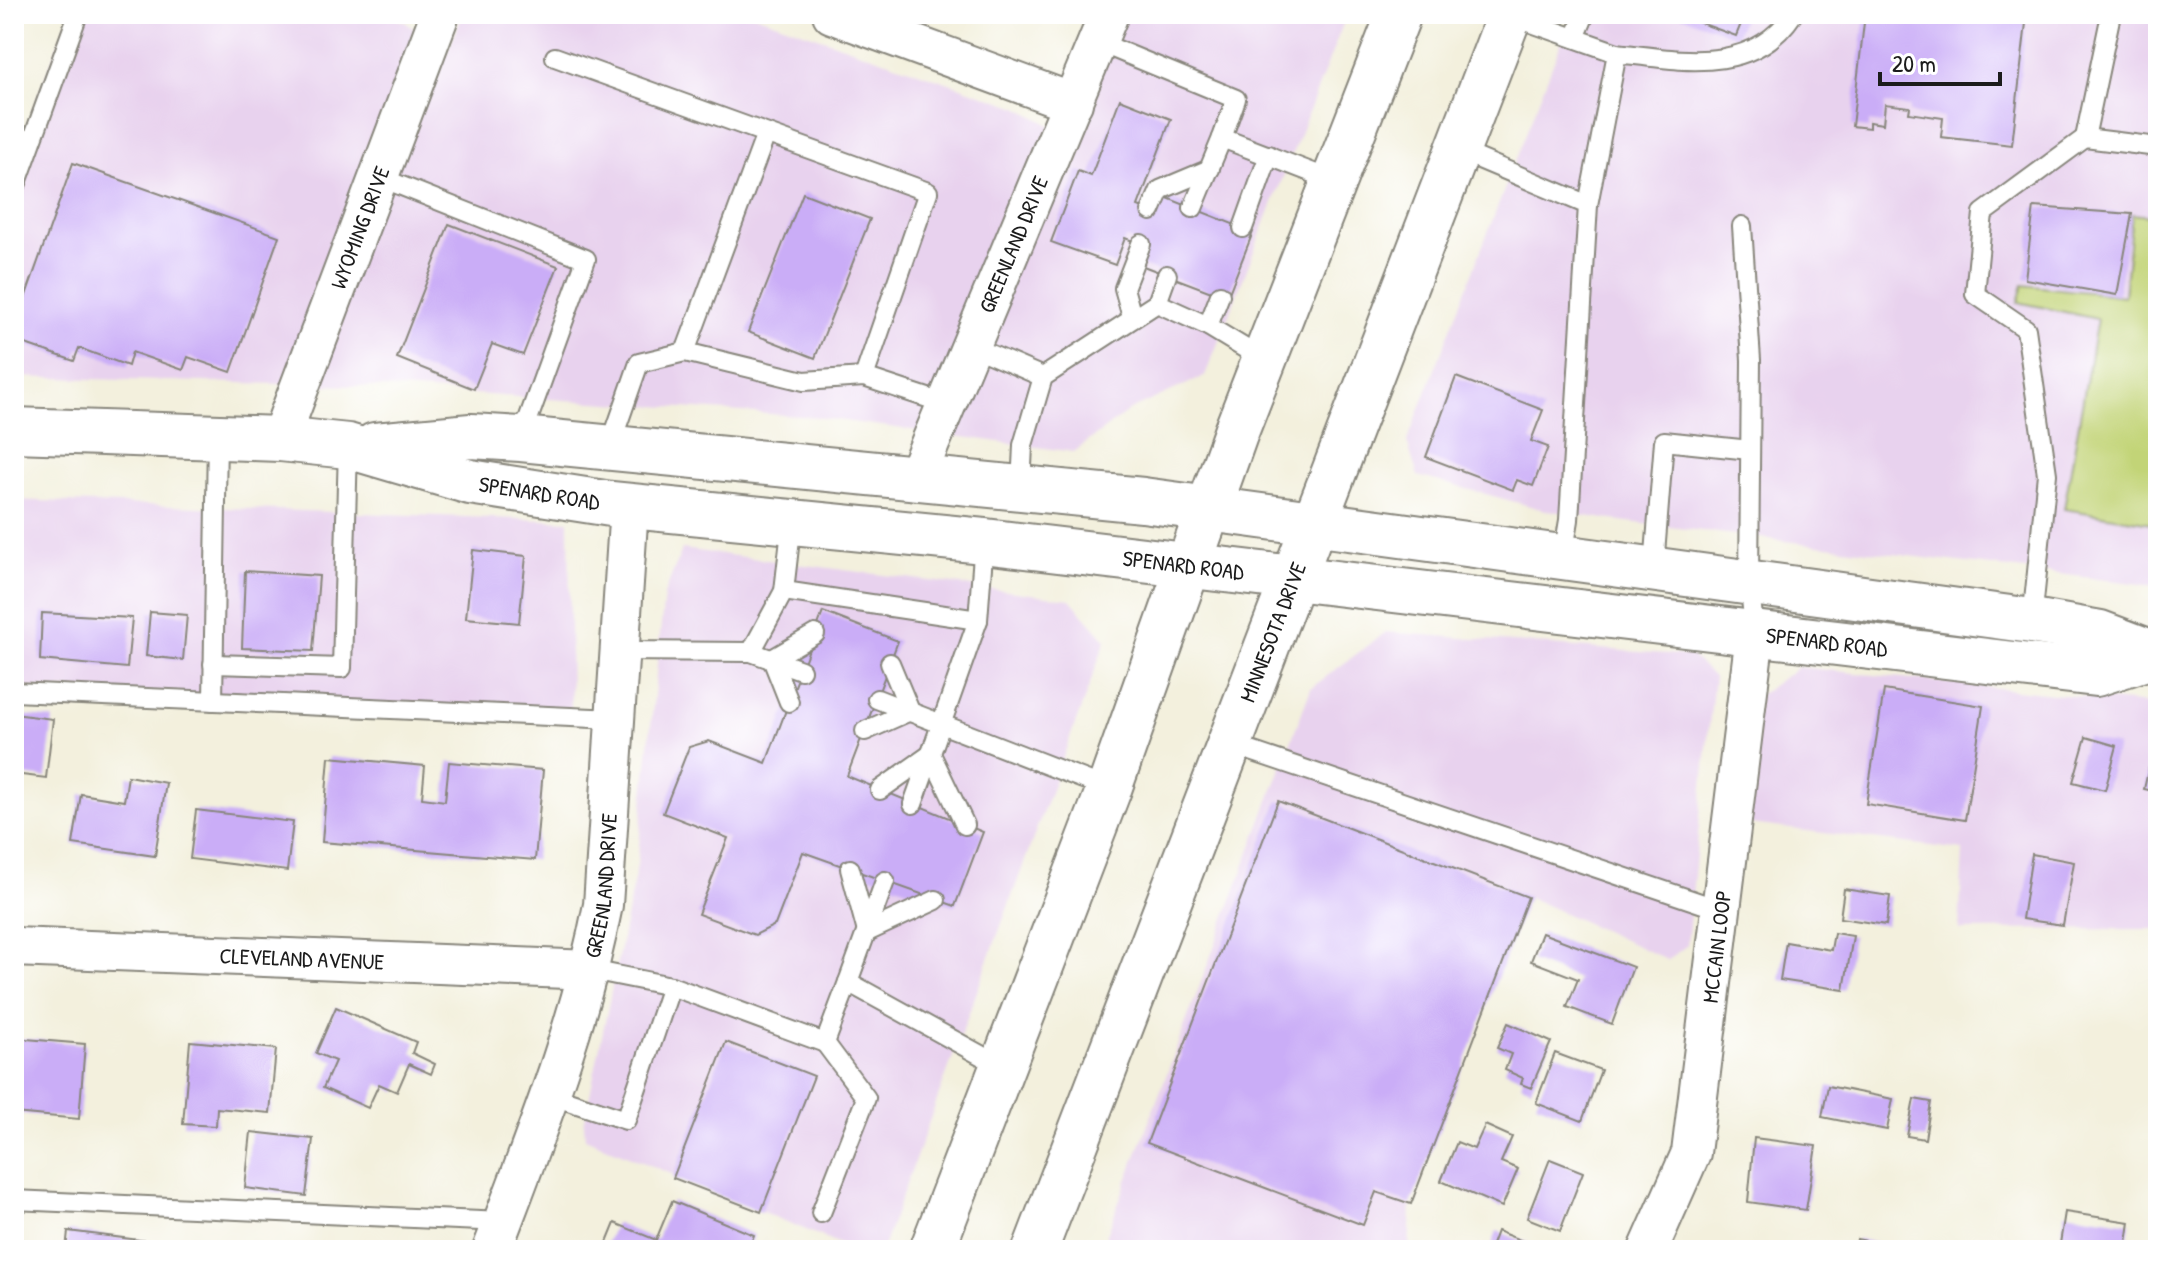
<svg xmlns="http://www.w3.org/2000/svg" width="2172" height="1264" viewBox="0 0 2172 1264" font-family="'Patrick Hand',sans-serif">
	<rect width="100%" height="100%" fill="#fff"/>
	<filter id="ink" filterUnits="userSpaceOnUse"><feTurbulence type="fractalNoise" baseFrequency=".0125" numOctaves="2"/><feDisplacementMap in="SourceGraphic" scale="16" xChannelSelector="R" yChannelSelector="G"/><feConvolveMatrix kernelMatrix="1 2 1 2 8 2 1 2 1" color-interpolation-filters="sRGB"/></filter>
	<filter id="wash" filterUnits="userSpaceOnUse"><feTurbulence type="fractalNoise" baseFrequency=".006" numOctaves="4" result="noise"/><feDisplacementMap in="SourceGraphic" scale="32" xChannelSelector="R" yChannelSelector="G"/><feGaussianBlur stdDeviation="1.8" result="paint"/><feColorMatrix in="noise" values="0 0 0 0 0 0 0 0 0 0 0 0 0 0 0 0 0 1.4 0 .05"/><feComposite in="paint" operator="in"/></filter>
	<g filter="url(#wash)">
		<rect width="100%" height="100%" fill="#f3f0dd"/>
		<g fill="#e8d2ee">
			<polygon points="70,14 381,14 405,22 447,53 463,14 752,14 1018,107 1069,136 1117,14 1347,14 1205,376 1130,410 1074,452 815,417 356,386 14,377 14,134 22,137"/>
			<polygon points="1572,14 2158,14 2158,586 1619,521 1545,510 1418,476 1407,442"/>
			<polygon points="14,500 569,521 571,715 14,687"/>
			<polygon points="682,549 1070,599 1106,640 882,1250 854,1250 585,1138 584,1124 637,865 664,595"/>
			<polygon points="1386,632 1691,656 1714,677 1687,945 1668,960 1528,897 1411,1204 1409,1250 1101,1250 1311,688"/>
			<polygon points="1798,667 2158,705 2158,929 1959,930 1963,850 1742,823 1759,695"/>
		</g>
		<polygon fill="#c2d477" stroke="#6f784a" stroke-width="2" points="2132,214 2158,217 2158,524 2064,509 2097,319 2018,302 2023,285 2124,296"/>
		<g id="blocks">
			<g fill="#caadf7">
				<polygon points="1676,14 1745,14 1736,36"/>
				<polygon points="1865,14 2027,14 2012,145 1941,137 1943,118 1909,113 1910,107 1885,104 1883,124 1869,122 1869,128 1852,126"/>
				<polygon points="1120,99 1171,119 1138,206 1158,214 1165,197 1253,232 1227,298 1138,264 1141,244 1125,238 1115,265 1051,242 1078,171 1091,176"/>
				<polygon points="73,163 279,236 231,372 188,357 183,370 132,352 128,366 79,348 74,361 14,340 14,329"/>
				<polygon points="803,193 870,219 815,358 748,332"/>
				<polygon points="2034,207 2132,214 2117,295 2025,279"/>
				<polygon points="449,224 558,266 523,355 492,344 474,389 397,358"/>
				<polygon points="1456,377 1543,410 1531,441 1548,447 1533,486 1517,480 1513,490 1426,457"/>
				<polygon points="473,550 526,556 519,623 466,618"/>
				<polygon points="245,571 319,576 313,651 242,648"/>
				<polygon points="150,612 187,615 183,660 146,656"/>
				<polygon points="823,612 898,641 847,776 983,832 955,906 803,852 775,925 755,935 698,914 728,838 663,813 689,747 709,741 766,763"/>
				<polygon points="42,613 132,618 127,668 40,660"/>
				<polygon points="1884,690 1983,706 1965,820 1866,804"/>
				<polygon points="14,714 53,719 46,778 14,774"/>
				<polygon points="2158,728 2158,792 2144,789"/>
				<polygon points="2086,737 2117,746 2105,790 2073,782"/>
				<polygon points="329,757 425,766 422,798 445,801 449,762 543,770 535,860 322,842"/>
				<polygon points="128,776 166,783 155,856 73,844 81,794 124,801"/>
				<polygon points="1278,801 1528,897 1411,1204 1376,1192 1363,1225 1147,1143"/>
				<polygon points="196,810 293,822 287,871 190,859"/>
				<polygon points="2032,854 2074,862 2063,925 2022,919"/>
				<polygon points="1844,889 1890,896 1886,925 1840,918"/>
				<polygon points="1542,933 1633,967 1612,1024 1567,1007 1578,979 1531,961"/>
				<polygon points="1834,933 1853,936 1844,990 1780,980 1786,942 1831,950"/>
				<polygon points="336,1007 416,1042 412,1053 435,1064 431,1074 409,1064 397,1092 379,1084 368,1108 323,1088 335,1061 316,1053"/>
				<polygon points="1508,1023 1551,1042 1531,1088 1521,1084 1523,1078 1505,1070 1511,1054 1497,1048"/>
				<polygon points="14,1038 85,1044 79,1119 14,1113"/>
				<polygon points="190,1041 276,1049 270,1113 217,1108 216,1126 183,1124"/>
				<polygon points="726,1042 814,1076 761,1212 673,1178"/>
				<polygon points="1555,1053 1601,1070 1582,1121 1536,1103"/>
				<polygon points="1828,1086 1893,1099 1887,1130 1822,1117"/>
				<polygon points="1914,1099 1931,1102 1925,1139 1907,1136"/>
				<polygon points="1485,1125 1512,1137 1501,1162 1518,1169 1502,1207 1441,1181 1457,1142 1474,1149"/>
				<polygon points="251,1132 313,1139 306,1196 245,1188"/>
				<polygon points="1754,1138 1816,1146 1806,1210 1748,1202"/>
				<polygon points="1550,1159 1583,1172 1560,1231 1527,1218"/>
				<polygon points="672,1201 754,1235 748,1250 604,1250 615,1223 656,1240"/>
				<polygon points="2065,1212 2130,1222 2126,1250 2059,1250"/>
				<polygon points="68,1231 202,1248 202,1250 66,1250"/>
				<polygon points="1497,1231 1546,1250 1490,1250"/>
				<polygon points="1857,1239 1905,1249 1905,1250 1855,1250"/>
			</g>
		</g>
	</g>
	<g filter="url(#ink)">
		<use href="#blocks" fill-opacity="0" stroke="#88867c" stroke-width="2"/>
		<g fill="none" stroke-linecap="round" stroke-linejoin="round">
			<defs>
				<g id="lane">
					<polyline points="2111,14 2085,138 2158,147"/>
					<polyline points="1509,15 1617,53"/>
					<polyline points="1575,38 1585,14"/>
					<polyline points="1098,42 1236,99 1222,138"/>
					<polyline points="555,57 928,192 864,377"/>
					<polyline points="1458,150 1588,205 1569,520 1563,556"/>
					<polyline points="379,177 586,259 521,439"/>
					<polyline points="14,191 78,14"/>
					<path d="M1588,205L1617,53C1680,60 1752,76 1793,14"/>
					<polyline points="1193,208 1222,138 1334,181"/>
					<polyline points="1151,211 1160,190 1210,169"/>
					<polyline points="1742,226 1751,360 1749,582 1755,634"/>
					<polyline points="1243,228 1269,155"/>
					<polyline points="1167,275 1157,303 1208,326 1264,360"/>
					<polyline points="1132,317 1124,288 1141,244"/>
					<polyline points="1208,326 1220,295"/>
					<polyline points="971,346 1043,377"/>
					<polyline points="685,352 766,134"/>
					<polyline points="610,446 639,363 685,352 804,381 864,377 946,404"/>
					<polyline points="1021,488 1023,445 1043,377 1157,303"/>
					<polyline points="1654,567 1664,441 1750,450"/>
					<polyline points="784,591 978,620"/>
					<polyline points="2032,621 2047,474 2026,329 1975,294 1983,213 2085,138"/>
					<polyline points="620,651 751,652 801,670"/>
					<polyline points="751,652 784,591 792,521"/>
					<polyline points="213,664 342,668 348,447"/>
					<polyline points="14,692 615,719"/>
					<polyline points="877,699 1109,789"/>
					<polyline points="213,701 217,437"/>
					<polyline points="789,702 772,659 815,634"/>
					<polyline points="865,731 910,711 890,663"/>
					<polyline points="1230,744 1721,910"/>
					<polyline points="880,790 931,754 965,825"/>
					<polyline points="913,804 978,620 984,541"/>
					<polyline points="850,869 867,932 936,900"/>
					<polyline points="885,881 848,982 1004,1068"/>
					<polyline points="591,970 671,986 825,1043 848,982"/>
					<polyline points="550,1095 626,1120 671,986"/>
					<polyline points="14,1200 503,1222"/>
					<polyline points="821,1213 866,1098 825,1043"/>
				</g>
				<g id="street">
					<polyline points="832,14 1073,103"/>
					<path id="s1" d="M280,439L440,14"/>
					<path id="s2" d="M917,475L1109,14"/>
					<path id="s3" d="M14,947L591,970"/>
					<path id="s4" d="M492,1250C535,1136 580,1025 603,905L629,506"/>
					<path id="s5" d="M1648,1250L1691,1153L1755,634"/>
				</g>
				<g id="secondary">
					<path id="s6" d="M14,430L280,439L348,446L470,482L611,504L984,541L2096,674L2155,655"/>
					<polyline points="375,445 471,436 521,439 1143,500 2032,621 2100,633 2158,655"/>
				</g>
				<g id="primary">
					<polyline points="932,1250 1109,789 1236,432 1399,14"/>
					<path id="s7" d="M1035,1250L1510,14"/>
				</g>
			</defs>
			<use href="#lane" stroke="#88867c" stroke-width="22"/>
			<use href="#street" stroke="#88867c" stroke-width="42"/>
			<use href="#secondary" stroke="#88867c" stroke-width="48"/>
			<use href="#primary" stroke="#88867c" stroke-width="48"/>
			<use href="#lane" stroke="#fff" stroke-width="18"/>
			<use href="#street" stroke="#fff" stroke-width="38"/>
			<use href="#secondary" stroke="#fff" stroke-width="44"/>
			<use href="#primary" stroke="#fff" stroke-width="44"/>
		</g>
	</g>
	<g text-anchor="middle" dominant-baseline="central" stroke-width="6" stroke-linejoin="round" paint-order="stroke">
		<g font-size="22" fill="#1c1c1c" stroke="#fff">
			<text stroke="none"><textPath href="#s1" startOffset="226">WYOMING DRIVE</textPath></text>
			<text stroke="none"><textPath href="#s2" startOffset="250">GREENLAND DRIVE</textPath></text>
			<text stroke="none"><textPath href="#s6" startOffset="532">SPENARD ROAD</textPath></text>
			<text stroke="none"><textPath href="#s6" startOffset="1180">SPENARD ROAD</textPath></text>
			<text stroke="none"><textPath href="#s7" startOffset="662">MINNESOTA DRIVE</textPath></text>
			<text stroke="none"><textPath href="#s6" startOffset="1828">SPENARD ROAD</textPath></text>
			<text stroke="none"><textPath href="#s4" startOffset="382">GREENLAND DRIVE</textPath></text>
			<text stroke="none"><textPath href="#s5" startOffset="314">MCCAIN LOOP</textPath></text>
			<text stroke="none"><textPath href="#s3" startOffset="288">CLEVELAND AVENUE</textPath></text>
		</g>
	</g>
	<rect width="2172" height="1264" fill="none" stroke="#fff" stroke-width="48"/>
	<path d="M1880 72v12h120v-12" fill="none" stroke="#1c1c1c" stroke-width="4"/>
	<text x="1892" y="72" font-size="24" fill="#1c1c1c" stroke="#ffffff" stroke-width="6" paint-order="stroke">20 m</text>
</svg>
